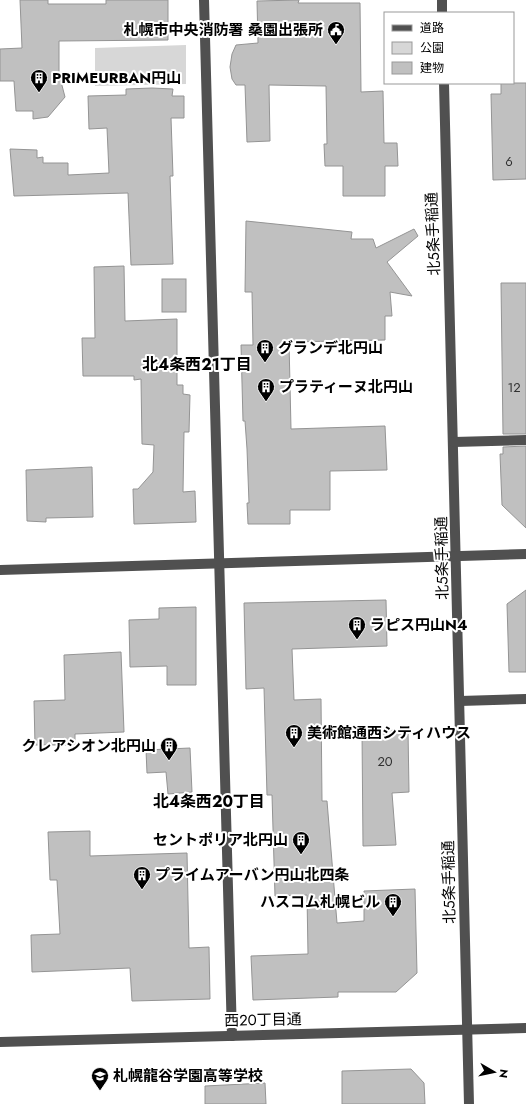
<svg xmlns="http://www.w3.org/2000/svg" width="526" height="1104" viewBox="0 0 526 1104" font-family="Jost,'Noto Sans JP',sans-serif">
	<rect width="100%" height="100%" fill="#fff"/>
	<polygon fill="#d7d7d7" points="186,45 186,84 95,86 95,48"/>
	<g fill="#c0c0c0" stroke="#949494">
		<polygon points="20,0 48,0 48,4 106,4 106,0 168,0 168,40 59,41 59,74 65,97 48,117 33,119 33,111 16,111 14,81 0,81 0,49 22,48"/>
		<polygon points="299,0 298,3 360,3 361,92 383,91 384,143 397,143 398,166 385,166 385,196 343,196 343,166 325,166 324,144 327,144 326,86 269,85 270,141 247,142 245,85 236,85 232,79 230,67 232,54 236,45 258,43 257,1"/>
		<polygon points="501,83 526,83 526,179 493,180 491,94 501,94"/>
		<polygon points="152,88 173,89 172,96 184,96 184,118 171,118 173,176 170,176 173,264 131,265 128,193 14,196 10,149 37,150 37,158 43,157 43,163 68,163 68,175 109,173 107,128 89,129 88,96 126,95 126,89"/>
		<polygon points="246,221 352,232 351,239 373,239 376,248 414,229 418,236 387,262 412,296 390,292 392,316 385,316 385,340 289,342 291,429 385,426 387,470 330,471 330,510 290,510 290,524 248,524 247,503 249,503 247,449 245,421 243,421 241,345 253,345 252,292 245,292"/>
		<polygon points="124,266 125,321 177,319 177,385 183,385 183,394 190,395 189,432 184,432 183,492 195,491 196,522 134,524 133,489 138,489 153,472 154,445 142,444 141,379 134,380 134,376 83,376 82,338 95,338 94,267"/>
		<rect x="162" y="279" width="24" height="33"/>
		<polygon points="501,283 526,283 526,434 503,434"/>
		<polygon points="526,446 526,528 502,505 500,454 503,454 503,447"/>
		<polygon points="92,467 93,517 46,518 46,522 27,521 26,470"/>
		<polygon points="526,590 526,672 509,672 507,604"/>
		<polygon points="386,600 387,646 292,649 294,700 321,699 322,801 327,801 337,923 364,921 364,891 415,889 417,973 396,992 338,992 338,997 253,1000 251,956 308,954 307,895 275,896 272,795 267,795 264,688 246,689 244,603"/>
		<polygon points="196,607 196,685 167,685 167,666 130,667 129,620 159,619 159,608"/>
		<polygon points="121,652 124,732 75,734 75,745 35,745 34,701 65,700 64,655"/>
		<polygon points="408,730 409,792 392,793 396,845 363,846 362,731"/>
		<polygon points="190,748 192,792 168,794 166,772 147,773 146,750"/>
		<polygon points="90,831 90,856 187,853 189,948 209,947 210,999 132,1001 130,968 32,972 31,935 60,934 57,880 50,880 48,832"/>
		<polygon points="411,1069 424,1083 425,1104 342,1104 342,1071"/>
		<polygon points="265,1083 266,1104 205,1104 205,1086"/>
	</g>
	<g fill="none" stroke-linecap="round" stroke-linejoin="round">
		<g stroke="#505050" stroke-width="10">
			<polyline points="204,0 232,1036"/>
			<polyline points="442,0 442,13"/>
			<polyline points="444,83 469,1104"/>
			<polyline points="454,442 526,440"/>
			<polyline points="0,570 526,554"/>
			<polyline points="460,701 526,699"/>
			<polyline points="0,1042 526,1028"/>
		</g>
	</g>
	<defs>
		<symbol id="civic-pin" viewBox="-11 -11 22 30"><path d="M0 17L-7.5 6A9.5 9.5 0 1 1 7.5 6Z" fill="#000" stroke="#fff"/><path d="M-.6-6.5H3V-4.5H.6V-3L4-1V1h2V6H-6V1h2V-1L-.6-3ZM-1.2 2.5V6h2.4V2.5Z" fill="#fff"/></symbol>
		<symbol id="building-pin" viewBox="-11 -11 22 30"><path d="M0 17L-7.5 6A9.5 9.5 0 1 1 7.5 6Z" fill="#000" stroke="#fff"/><path d="M-4-6H4V6H1V3H-1V6H-4ZM-2.5-4.3h1.7v1.8h-1.7ZM.8-4.3h1.7v1.8H.8ZM-2.5-1h1.7V.8h-1.7ZM.8-1h1.7V.8H.8Z" fill="#fff"/></symbol>
		<symbol id="school-pin" viewBox="-11 -11 22 30"><path d="M0 17L-7.5 6A9.5 9.5 0 1 1 7.5 6Z" fill="#000" stroke="#fff"/><path d="M0-5L7-2L0 1L-7-2ZM-4 1L0 2.5L4 1V4Q0 6-4 4Z" fill="#fff"/></symbol>
	</defs>
	<g fill-rule="evenodd">
		<use href="#civic-pin" x="326" y="20" width="20" height="27"/>
		<use href="#building-pin" x="29" y="68" width="20" height="27"/>
		<use href="#building-pin" x="255" y="338" width="20" height="27"/>
		<use href="#building-pin" x="256" y="377" width="20" height="27"/>
		<use href="#building-pin" x="347" y="615" width="20" height="27"/>
		<use href="#building-pin" x="284" y="723" width="20" height="27"/>
		<use href="#building-pin" x="159" y="736" width="20" height="27"/>
		<use href="#building-pin" x="291" y="830" width="20" height="27"/>
		<use href="#building-pin" x="132" y="865" width="20" height="27"/>
		<use href="#building-pin" x="383" y="892" width="20" height="27"/>
		<use href="#school-pin" x="90" y="1066" width="20" height="27"/>
	</g>
	<g text-anchor="middle" dominant-baseline="central" stroke-width="4" stroke-linejoin="round" paint-order="stroke">
		<g font-size="13" fill="#303030">
			<text x="509" y="161">6</text>
			<text x="514" y="387">12</text>
			<text x="385" y="761">20</text>
		</g>
		<g font-size="15" font-weight="bold" fill="#000" stroke="#fff" text-anchor="start">
			<text x="323" y="30" text-anchor="end">札幌市中央消防署 桑園出張所</text>
			<text x="52" y="78">PRIMEURBAN円山</text>
			<text x="278" y="348">グランデ北円山</text>
			<text x="279" y="387">プラティーヌ北円山</text>
			<text x="370" y="625">ラピス円山N4</text>
			<text x="307" y="733">美術館通西シティハウス</text>
			<text x="156" y="746" text-anchor="end">クレアシオン北円山</text>
			<text x="288" y="840" text-anchor="end">セントポリア北円山</text>
			<text x="155" y="875">プライムアーバン円山北四条</text>
			<text x="380" y="902" text-anchor="end">ハスコム札幌ビル</text>
			<text x="113" y="1076">札幌龍谷学園高等学校</text>
		</g>
		<g font-size="15" fill="#000" stroke="#fff">
			<text transform="translate(433 234) rotate(-92)">北5条手稲通</text>
			<text transform="translate(442 558) rotate(-91)">北5条手稲通</text>
			<text transform="translate(449 882) rotate(-91)">北5条手稲通</text>
			<text transform="translate(263 1020) rotate(-1)">西20丁目通</text>
		</g>
		<g font-size="16" font-weight="bold" fill="#000" stroke="#fff">
			<text x="197" y="364">北4条西21丁目</text>
			<text x="209" y="801">北4条西20丁目</text>
		</g>
	</g>
	<rect x="384" y="12" width="130" height="72" fill="#ffffff" stroke="#999999"/>
	<rect x="392" y="25" width="20" height="6" fill="#505050" stroke="#999999"/>
	<text x="420" y="32" font-size="12" fill="#000000">道路</text>
	<rect x="392" y="42" width="20" height="12" fill="#d7d7d7" stroke="#999999"/>
	<text x="420" y="52" font-size="12" fill="#000000">公園</text>
	<rect x="392" y="62" width="20" height="12" fill="#c0c0c0" stroke="#999999"/>
	<text x="420" y="72" font-size="12" fill="#000000">建物</text>
	<g transform="translate(494 1072) rotate(99)" stroke="#ffffff" stroke-width="3" paint-order="stroke">
	<path d="M0-3L7 15L0 10L-7 15Z" fill="#000000"/>
	<text y="-6" font-size="11" font-weight="bold" text-anchor="middle" fill="#000000">N</text>
	</g>
</svg>
